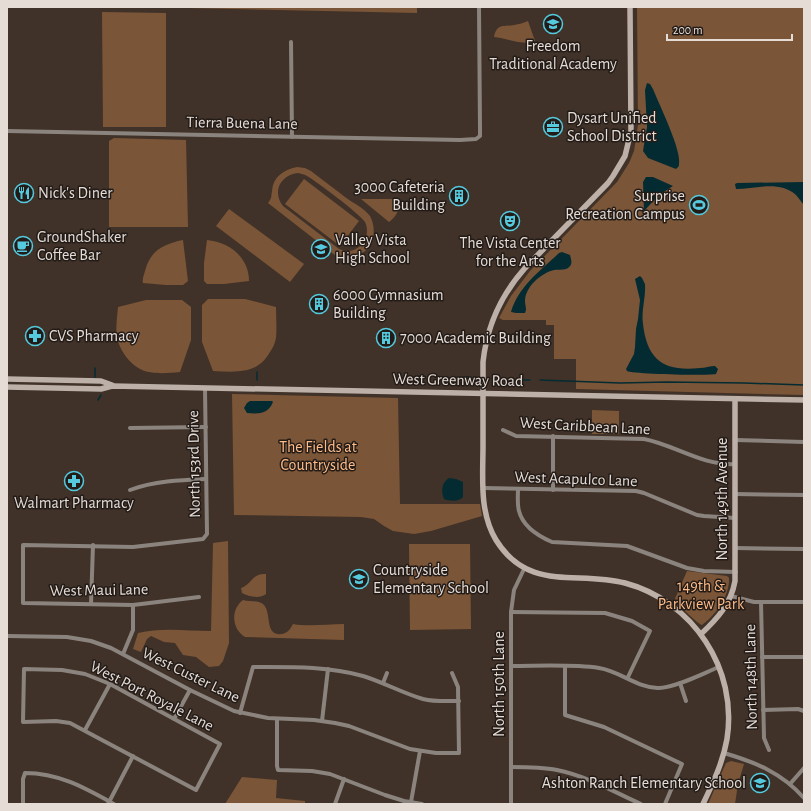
<svg xmlns="http://www.w3.org/2000/svg" width="811" height="811" viewBox="0 0 811 811" font-family="'Alegreya Sans',sans-serif">
	<rect width="100%" height="100%" fill="#403228"/>
	<g fill="#7b5537" fill-rule="evenodd">
		<polygon points="142,7 417,7 417,13"/>
		<polygon points="637,7 804,7 804,395 576,389 576,359 554,359 554,325 546,325 546,320 503,320 499,318 511,296 530,271 617,182 629,163 634,151 638,125"/>
		<polygon points="102,12 166,13 166,127 103,127"/>
		<path d="M528,21L535,41C521,46 507,38 494,37C497,23 503,27 514,25C519,24 524,23 528,21Z"/>
		<polygon points="114,138 186,140 188,227 109,227 109,141"/>
		<path d="M297,167L305,168L311,171C322,180 334,188 345,197C353,203 364,208 370,216C375,225 375,237 370,246C363,256 352,254 345,263L268,203C272,198 271,197 272,191C273,177 283,170 297,167ZM298,173C301,174 304,174 307,176C316,181 360,214 365,222C369,230 367,241 359,247C353,252 346,252 339,249L283,206C272,192 280,175 298,173Z"/>
		<polygon points="304,179 359,221 340,246 285,204"/>
		<path d="M361,199H399C400,209 397,216 389,222Z"/>
		<polygon points="229,209 304,264 290,282 216,226"/>
		<path d="M183,240L188,281L183,285H166L143,283C142,279 144,275 145,271C150,251 163,244 183,240Z"/>
		<path d="M207,240C230,242 249,258 249,281L224,284H207L204,281V263Z"/>
		<path d="M208,299H245L276,307C276,317 277,328 276,338C275,343 273,348 270,352C257,375 236,372 213,371L202,342V305Z"/>
		<path d="M146,300H182L191,307V340L180,372C170,373 159,374 149,372C135,370 122,355 118,341C115,331 117,318 118,307Z"/>
		<polygon points="232,394 398,398 400,504 480,504 482,516 431,531 414,534 393,531 384,526 374,519 361,517 234,515"/>
		<polygon points="592,410 619,411 619,434 592,434"/>
		<path d="M228,541L229,643L223,661L219,666L209,667L196,657L183,655L175,643L164,642L151,636L147,639L141,652L133,649L138,633C162,627 187,631 211,631L213,543Z"/>
		<polygon points="409,544 470,544 471,629 410,630"/>
		<path d="M687,571L727,576L729,578C730,595 716,615 702,625C696,623 681,606 674,601Z"/>
		<path d="M266,574V594C260,599 249,597 242,593L241,588C252,584 252,573 266,574Z"/>
		<path d="M243,600C250,602 259,600 264,605C272,614 264,636 282,634C288,633 291,628 293,624C309,627 327,624 344,624V640L245,637C232,629 230,610 243,600Z"/>
		<polygon points="731,761 744,764 738,784 735,804 708,804 726,763"/>
		<polygon points="242,777 277,780 276,798 305,801 305,804 225,804"/>
	</g>
	<g fill="#042b32">
		<path d="M647,83L650,84L653,89C659,104 682,151 679,164C679,167 678,167 676,169L648,158L643,151L647,127L645,90Z"/>
		<polygon points="646,177 653,177 673,186 659,195 644,211 643,182"/>
		<path d="M804,182V205C801,202 799,198 796,195C779,180 756,189 736,189L735,184L737,183Z"/>
		<path d="M562,252L570,255C571,259 573,264 569,267C566,271 558,269 554,270C541,273 525,287 525,301C525,304 526,307 526,310L525,313H516L511,312C518,287 541,270 559,253Z"/>
		<path d="M640,276L642,278L645,284C646,297 641,311 643,324C647,360 664,372 700,368C705,368 710,366 715,366L718,369L716,374C708,376 632,374 627,371L626,369L634,354L635,347L636,329L638,319L640,300L635,279Z"/>
		<path d="M250,401H272L273,402C268,414 259,414 247,413L244,408L247,403Z"/>
		<path d="M449,478L456,479L463,482V497C459,502 450,501 444,499C441,492 441,483 449,478Z"/>
	</g>
	<g fill="none" stroke-linecap="round" stroke-linejoin="round">
		<g stroke="#042b32" stroke-width="1.5">
			<polyline points="95,377 95,368"/>
			<polyline points="467,377 469,377"/>
			<polyline points="257,380 257,372"/>
			<polyline points="498,380 530,380"/>
			<polyline points="540,380 620,383 667,382 744,383 804,385"/>
			<polyline points="463,385 463,377"/>
			<polyline points="98,400 101,395"/>
		</g>
		<g stroke="#8b847e" stroke-width="4">
			<polyline points="291,42 292,137"/>
			<polyline points="7,131 460,140 476,139 480,136 480,129 479,7"/>
			<polyline points="130,428 206,427"/>
			<path d="M503,430L516,436L644,439C675,445 703,466 735,464"/>
			<polyline points="553,436 553,490"/>
			<polyline points="735,440 804,442"/>
			<polyline points="483,488 636,491 644,493 697,515 704,516 735,518"/>
			<path d="M518,489C518,496 517,504 519,511C523,527 538,536 552,542L627,546L687,568L704,571L736,572"/>
			<path d="M130,490C154,481 181,480 206,479"/>
			<polyline points="735,494 804,495"/>
			<polyline points="735,548 804,549"/>
			<polyline points="731,596 754,602 804,602"/>
			<polyline points="199,597 133,605 23,603 23,545 133,547 203,539 207,534 205,388"/>
			<polyline points="761,602 764,738 769,750"/>
			<polyline points="91,604 93,545"/>
			<polyline points="511,612 605,613 632,621 650,631 628,677"/>
			<polyline points="7,636 67,637 91,641 111,648 190,690 234,711 268,718 314,720 335,723 349,726 410,749 436,753 459,753 458,687 452,673"/>
			<polyline points="123,654 133,630 133,605"/>
			<polyline points="762,657 804,657"/>
			<path d="M511,666C539,666 572,664 599,668C620,671 639,689 659,688C675,688 704,673 719,667"/>
			<polyline points="565,666 565,715 604,727 682,764 665,804"/>
			<polygon points="24,669 62,670 85,674 110,684 220,744 196,790 70,723 56,721 23,722"/>
			<polyline points="383,683 387,673"/>
			<polyline points="680,683 686,701"/>
			<polyline points="763,710 798,709 804,711"/>
			<path d="M240,713L253,667C290,667 327,666 363,676C383,682 402,693 423,699C435,702 447,701 459,701"/>
			<polyline points="174,719 190,690"/>
			<polyline points="277,719 277,766 278,770 312,771 330,774 385,795 404,801 422,804"/>
			<polyline points="322,721 328,669"/>
			<polyline points="85,730 110,684"/>
			<path d="M724,753C755,762 782,773 804,798"/>
			<path d="M511,767C526,767 542,767 557,770C587,776 614,792 641,804"/>
			<polyline points="790,784 804,768"/>
			<polyline points="411,802 420,751"/>
			<path d="M23,804V779L25,773C59,773 85,788 114,804"/>
			<polyline points="108,804 133,756"/>
			<polyline points="335,804 344,779"/>
			<polyline points="511,804 511,612 514,590 525,567"/>
		</g>
		<g stroke="#bcb0a8" stroke-width="5.5">
			<path d="M630,7L631,131L625,156L613,176L608,183L525,268C501,295 487,325 483,362C483,390 483,418 483,446C483,477 479,512 496,540C529,593 577,570 625,583C693,601 738,669 727,739C723,762 713,783 703,804"/>
			<polyline points="7,379 101,381 112,385"/>
			<polyline points="7,387 101,389 112,386 804,400"/>
			<path d="M701,634C717,619 731,604 735,581V399"/>
		</g>
	</g>
	<defs>
		<symbol id="school-ring" viewBox="-11 -11 22 22"><circle r="9.5" fill="#221b17" stroke="#55cadf" stroke-width="1.5"/><path d="M0-5L7-2L0 1L-7-2ZM-4 1L0 2.5L4 1V4Q0 6-4 4Z" fill="#55cadf"/></symbol>
		<symbol id="office-ring" viewBox="-11 -11 22 22"><circle r="9.5" fill="#221b17" stroke="#55cadf" stroke-width="1.5"/><path d="M-6-3h4V-5.5h4V-3h4V5H-6ZM-1-4.5V-3h2v-1.5ZM-6 0V1H6V0Z" fill="#55cadf"/></symbol>
		<symbol id="restaurant-ring" viewBox="-11 -11 22 22"><circle r="9.5" fill="#221b17" stroke="#55cadf" stroke-width="1.5"/><path d="M-5-6h1v4h1v-4h1v4h1v-4h1v5L-1.5 .5V6h-2V.5L-5-1ZM5-6V6H3V1.5H1.5Q1.5-4 5-6Z" fill="#55cadf"/></symbol>
		<symbol id="building-ring" viewBox="-11 -11 22 22"><circle r="9.5" fill="#221b17" stroke="#55cadf" stroke-width="1.5"/><path d="M-4-6H4V6H1V3H-1V6H-4ZM-2.5-4.3h1.7v1.8h-1.7ZM.8-4.3h1.7v1.8H.8ZM-2.5-1h1.7V.8h-1.7ZM.8-1h1.7V.8H.8Z" fill="#55cadf"/></symbol>
		<symbol id="stadium-ring" viewBox="-11 -11 22 22"><circle r="9.5" fill="#221b17" stroke="#55cadf" stroke-width="1.5"/><path d="M0-5a6.5 5 0 1 0 0 10a6.5 5 0 1 0 0-10ZM-3.5-1.8h7v3.6h-7Z" fill="#55cadf"/></symbol>
		<symbol id="theatre-ring" viewBox="-11 -11 22 22"><circle r="9.5" fill="#221b17" stroke="#55cadf" stroke-width="1.5"/><path d="M-5-5.5Q0-4 5-5.5V0Q5 5 0 6Q-5 5-5 0ZM-3.3-2.5H-1v1.5H-3.3ZM1-2.5H3.3v1.5H1ZM-2.8 1Q0 5.5 2.8 1Z" fill="#55cadf"/></symbol>
		<symbol id="cafe-ring" viewBox="-11 -11 22 22"><circle r="9.5" fill="#221b17" stroke="#55cadf" stroke-width="1.5"/><path d="M-5.5-4.5H6V0H3Q3 3.5 0 3.5H-2.5Q-5.5 3.5-5.5 0ZM3-3.2v2h1.7v-2ZM-6 4.5H4V6H-6Z" fill="#55cadf"/></symbol>
		<symbol id="pharmacy-ring" viewBox="-11 -11 22 22"><circle r="9.5" fill="#221b17" stroke="#55cadf" stroke-width="1.5"/><path d="M-2-6h4v4h4v4h-4v4h-4v-4h-4v-4h4Z" fill="#55cadf"/></symbol>
	</defs>
	<g fill-rule="evenodd">
		<use href="#school-ring" x="542" y="13" width="22" height="22"/>
		<use href="#office-ring" x="542" y="116" width="22" height="22"/>
		<use href="#restaurant-ring" x="13" y="182" width="22" height="22"/>
		<use href="#building-ring" x="448" y="185" width="22" height="22"/>
		<use href="#stadium-ring" x="688" y="194" width="22" height="22"/>
		<use href="#theatre-ring" x="499" y="210" width="22" height="22"/>
		<use href="#cafe-ring" x="12" y="235" width="22" height="22"/>
		<use href="#school-ring" x="310" y="238" width="22" height="22"/>
		<use href="#building-ring" x="308" y="293" width="22" height="22"/>
		<use href="#pharmacy-ring" x="24" y="325" width="22" height="22"/>
		<use href="#building-ring" x="375" y="327" width="22" height="22"/>
		<use href="#pharmacy-ring" x="63" y="470" width="22" height="22"/>
		<use href="#school-ring" x="348" y="568" width="22" height="22"/>
		<use href="#school-ring" x="749" y="772" width="22" height="22"/>
	</g>
	<g text-anchor="middle" dominant-baseline="central" stroke-width="3" stroke-linejoin="round" paint-order="stroke">
		<g font-size="16" fill="#e5dcd6" stroke="#221b17" text-anchor="start">
			<text x="553" y="46" text-anchor="middle">Freedom<tspan x="553" dy="18">Traditional Academy</tspan></text>
			<text x="567" y="118">Dysart Unified<tspan x="567" dy="18">School District</tspan></text>
			<text x="445" y="187" text-anchor="end">3000 Cafeteria<tspan x="445" dy="18">Building</tspan></text>
			<text x="38" y="193">Nick's Diner</text>
			<text x="685" y="196" text-anchor="end">Surprise<tspan x="685" dy="18">Recreation Campus</tspan></text>
			<text x="37" y="237">GroundShaker<tspan x="37" dy="18">Coffee Bar</tspan></text>
			<text x="335" y="240">Valley Vista<tspan x="335" dy="18">High School</tspan></text>
			<text x="510" y="243" text-anchor="middle">The Vista Center<tspan x="510" dy="18">for the Arts</tspan></text>
			<text x="333" y="295">6000 Gymnasium<tspan x="333" dy="18">Building</tspan></text>
			<text x="49" y="336">CVS Pharmacy</text>
			<text x="400" y="338">7000 Academic Building</text>
			<text x="74" y="503" text-anchor="middle">Walmart Pharmacy</text>
			<text x="373" y="570">Countryside<tspan x="373" dy="18">Elementary School</tspan></text>
			<text x="746" y="783" text-anchor="end">Ashton Ranch Elementary School</text>
		</g>
		<g font-size="16" fill="#e5dcd6" stroke="#221b17">
			<text transform="translate(242 123) rotate(1)">Tierra Buena Lane</text>
			<text transform="translate(458 380) rotate(1)">West Greenway Road</text>
			<text transform="translate(585 426) rotate(3)">West Caribbean Lane</text>
			<text transform="translate(194 464) rotate(-91)">North 153rd Drive</text>
			<text transform="translate(576 479) rotate(2)">West Acapulco Lane</text>
			<text transform="translate(722 499) rotate(-90)">North 149th Avenue</text>
			<text transform="translate(99 590) rotate(-1)">West Maui Lane</text>
			<text transform="translate(191 675) rotate(26)">West Custer Lane</text>
			<text transform="translate(751 677) rotate(-91)">North 148th Lane</text>
			<text transform="translate(499 684) rotate(-90)">North 150th Lane</text>
			<text transform="translate(152 696) rotate(27)">West Port Royale Lane</text>
		</g>
		<g font-size="16" fill="#ffbc88" stroke="#221b17">
			<text x="318" y="447">The Fields at<tspan x="318" dy="18">Countryside</tspan></text>
			<text x="701" y="586">149th &amp;<tspan x="701" dy="18">Parkview Park</tspan></text>
		</g>
	</g>
	<rect width="811" height="811" fill="none" stroke="#e5dcd6" stroke-width="16"/>
	<path d="M667 34v6h125v-6" fill="none" stroke="#e5dcd6" stroke-width="2"/>
	<text x="673" y="34" font-size="12" fill="#e5dcd6" stroke="#221b17" stroke-width="3" paint-order="stroke">200 m</text>
</svg>
